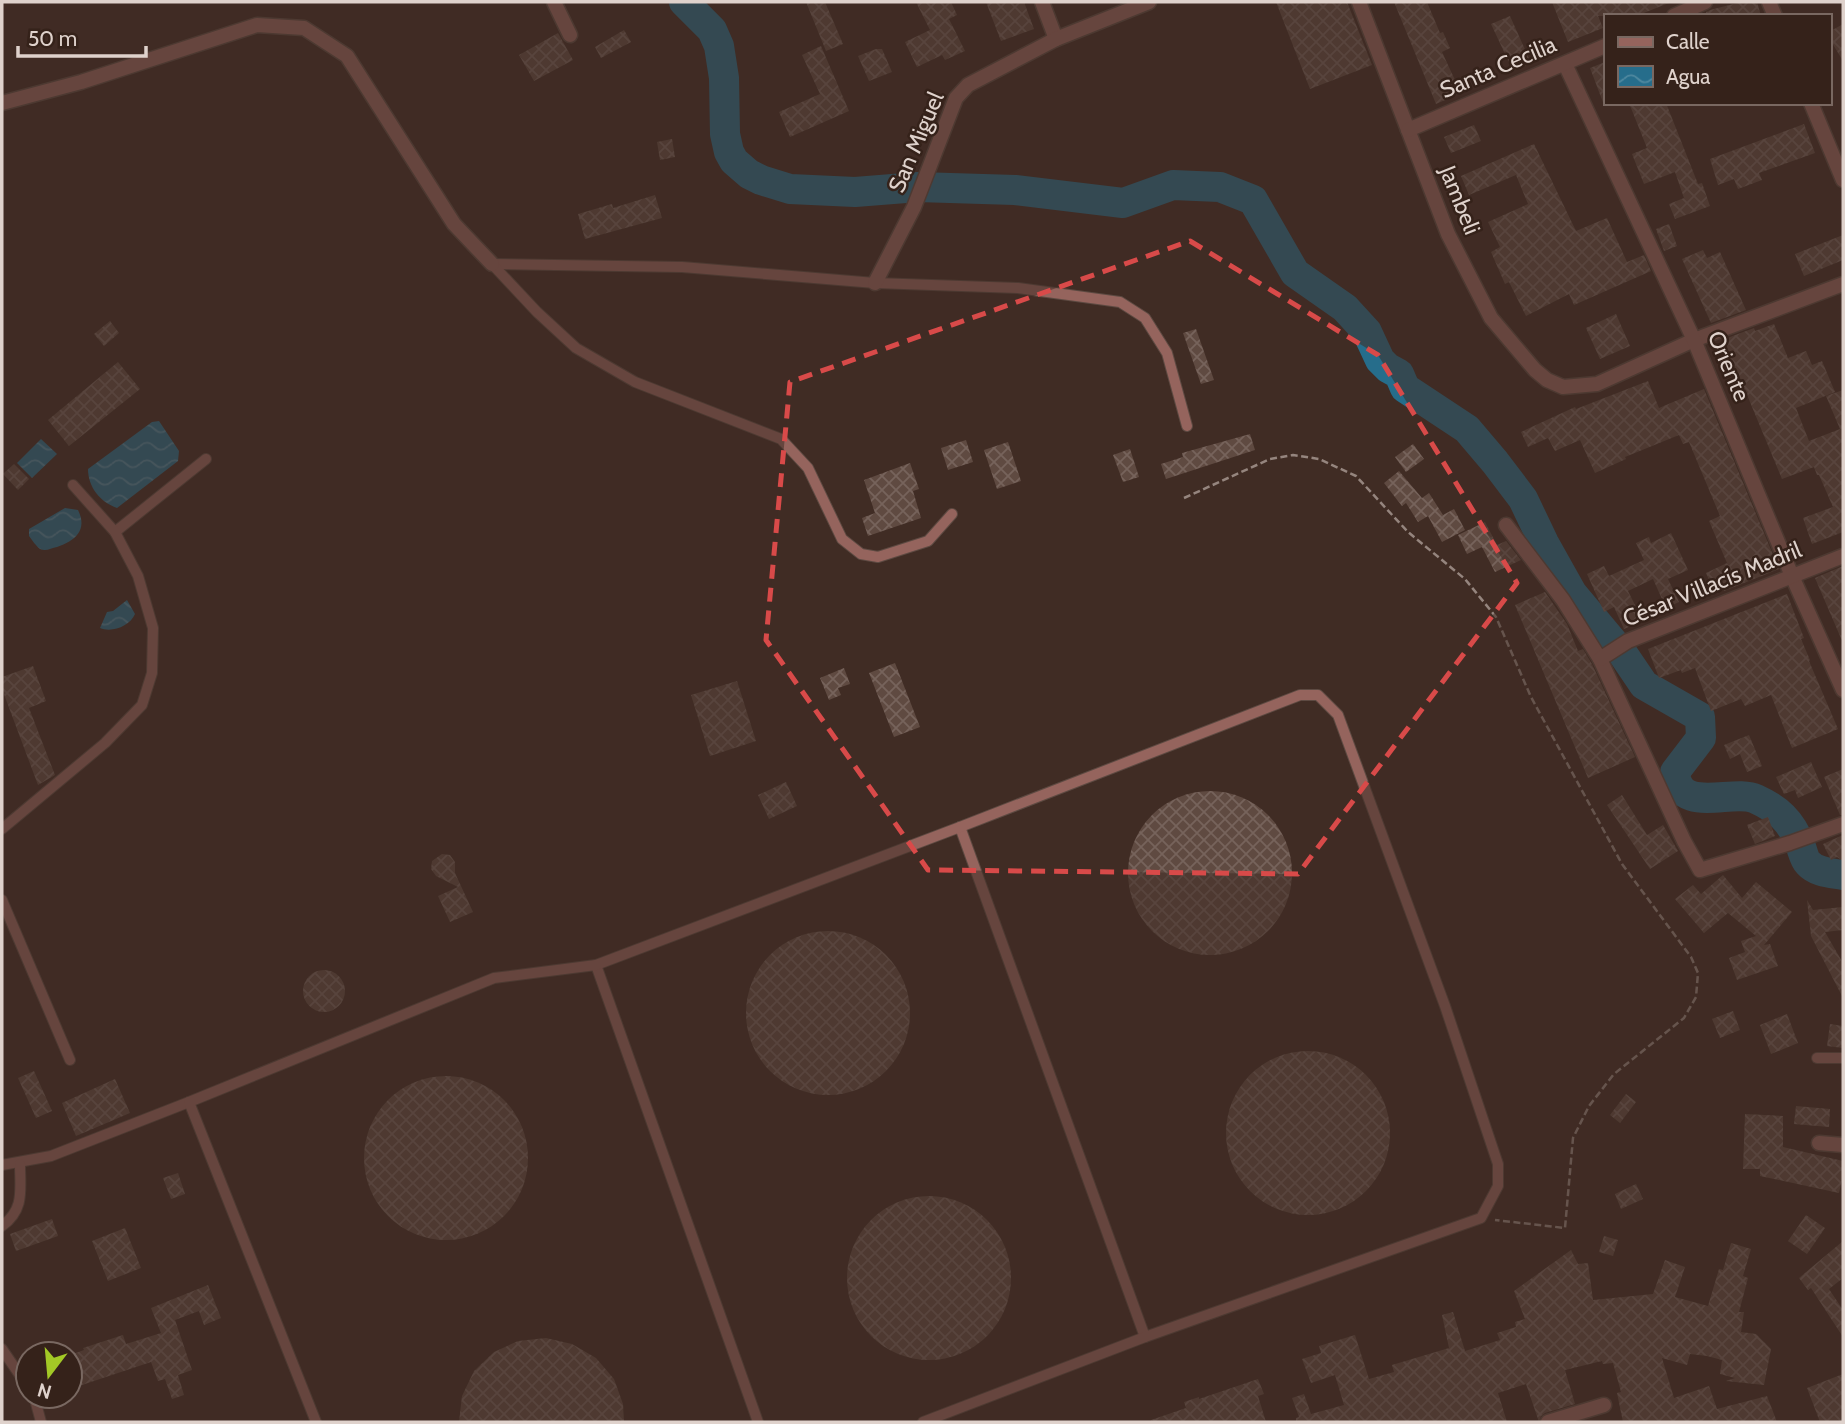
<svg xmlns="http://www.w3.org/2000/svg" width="1845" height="1424" viewBox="0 0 1845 1424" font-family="Cabin,sans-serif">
	<defs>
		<pattern id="water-waves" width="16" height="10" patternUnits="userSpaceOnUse" patternTransform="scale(1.75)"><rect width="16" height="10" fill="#266d8b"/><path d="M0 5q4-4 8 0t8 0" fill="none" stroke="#4f889f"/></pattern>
		<pattern id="building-cross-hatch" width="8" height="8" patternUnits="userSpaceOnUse" patternTransform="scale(1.75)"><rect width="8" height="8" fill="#5f4a41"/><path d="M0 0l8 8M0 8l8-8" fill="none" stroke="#76635b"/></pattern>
	</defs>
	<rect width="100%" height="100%" fill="#402c24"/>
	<g fill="url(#water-waves)">
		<path d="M159,421L179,451L178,461L117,508C100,502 88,487 88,469L152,422Z"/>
		<polygon points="41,439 57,454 32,478 17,463"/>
		<path d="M65,508L78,510C88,530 75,541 57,547C51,548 46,552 40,549C36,546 32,540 29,536V529Z"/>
		<path d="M127,600L135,614C130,626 112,633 100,628L107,612L113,611Z"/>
	</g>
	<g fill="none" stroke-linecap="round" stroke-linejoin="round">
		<path stroke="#266d8b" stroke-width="30" d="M684,2L712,30L719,46L724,78L725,134L729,152L734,161L749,174L761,180L790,189L855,192L918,187L1015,190L1123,203L1173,185L1220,187L1253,200L1295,273L1345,308L1367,332L1380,360L1388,368L1399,374L1405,388L1467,429L1495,462L1523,499L1544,543L1572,593L1623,654L1644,685L1700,717L1701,738L1675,772C1678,816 1733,788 1756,799C1778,809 1791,821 1800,844C1802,849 1804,859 1808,863C1817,873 1832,873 1843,875"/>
	</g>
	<g fill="url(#building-cross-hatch)">
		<polygon points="806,2 825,2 843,44 826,51"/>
		<polygon points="916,2 951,2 957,15 949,19 965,51 945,60 942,55 917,67 905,42 930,30"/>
		<polygon points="986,2 1024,2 1034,29 1001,41"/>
		<polygon points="1276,2 1347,2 1372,65 1310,89"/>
		<polygon points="1394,2 1427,2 1440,33 1443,32 1450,48 1442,52 1461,93 1436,104"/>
		<polygon points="1552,2 1669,2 1669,3 1636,16 1598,16 1603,28 1568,42"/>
		<polygon points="1741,2 1757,2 1761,16 1706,16 1706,12 1710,10"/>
		<polygon points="1510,16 1531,63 1513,71 1491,24"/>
		<polygon points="1843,24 1843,61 1829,38 1829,32"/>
		<polygon points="624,30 631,42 601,58 595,47"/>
		<polygon points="558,33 573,60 534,81 519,55"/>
		<polygon points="821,46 849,111 790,137 779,112 820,94 802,55"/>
		<polygon points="876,49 882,49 892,72 869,81 858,56"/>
		<polygon points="1605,62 1605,104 1604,105 1590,68"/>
		<polygon points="1629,103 1666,103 1698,184 1702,183 1710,206 1675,219 1669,204 1684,198 1675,172 1644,184 1632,154 1647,148"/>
		<polygon points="1804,124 1815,153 1759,173 1762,180 1738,189 1734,179 1718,185 1710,159"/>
		<polygon points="1474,125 1481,141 1451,153 1444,137"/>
		<polygon points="672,139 675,157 660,160 657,142"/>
		<polygon points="1534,144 1576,231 1607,218 1627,262 1644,255 1651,271 1574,305 1569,294 1526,316 1509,282 1505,284 1491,252 1500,247 1488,222 1528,204 1516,175 1469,195 1461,176"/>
		<polygon points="655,195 662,218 585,239 578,214 612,204 613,208"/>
		<polygon points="1669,224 1677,246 1664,251 1656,229"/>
		<polygon points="1843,235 1843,260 1804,276 1795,254"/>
		<polygon points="1703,250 1707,258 1720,252 1746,310 1711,323 1682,259"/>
		<polygon points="1616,314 1630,346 1600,359 1586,328"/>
		<polygon points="110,321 119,333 104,346 94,334"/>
		<polygon points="1774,324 1788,358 1806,351 1812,365 1822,361 1835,392 1796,408 1809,441 1840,429 1826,396 1843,390 1843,532 1812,544 1803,518 1833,507 1819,475 1817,475 1814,467 1782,479 1745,390 1742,391 1722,340 1754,328 1755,331"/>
		<polygon points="1196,329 1214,380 1201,384 1183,333"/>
		<polygon points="118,362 140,389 69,446 48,420"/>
		<polygon points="1648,381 1659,408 1704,389 1779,569 1724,591 1719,581 1711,585 1706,573 1727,563 1709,521 1720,516 1689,442 1683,444 1679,435 1625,457 1626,459 1595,473 1580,440 1555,451 1548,438 1528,447 1521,432 1575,407 1576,409"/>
		<polygon points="1250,434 1255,450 1166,479 1161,464 1183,457 1182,453"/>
		<polygon points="966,440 973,462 948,470 941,448"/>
		<polygon points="1008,442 1021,481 997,489 984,450"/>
		<polygon points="1413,444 1424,459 1406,472 1395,457"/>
		<polygon points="1130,449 1139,477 1123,482 1113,455"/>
		<polygon points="910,463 919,489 913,491 921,518 868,536 862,518 875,513 864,480"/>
		<polygon points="14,464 29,479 18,490 3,474"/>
		<polygon points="1399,471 1422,498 1429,493 1443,515 1454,509 1465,530 1442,542 1428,516 1418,522 1406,503 1402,506 1384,483"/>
		<polygon points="1485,522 1497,545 1506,541 1521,560 1495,572 1482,547 1467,554 1458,535"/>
		<polygon points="1671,533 1688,570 1668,579 1679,602 1666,608 1653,579 1628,591 1643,621 1624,629 1614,607 1604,612 1587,574 1604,566 1609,576 1644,560 1636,543 1649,537 1651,543"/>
		<polygon points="1843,566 1843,643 1815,578"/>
		<polygon points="1545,592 1567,624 1578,651 1583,649 1592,664 1635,757 1588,778 1515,605"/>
		<polygon points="1787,594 1804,638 1801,639 1810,660 1809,661 1838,729 1792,748 1771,695 1745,706 1741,699 1711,711 1695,668 1682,673 1681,670 1659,678 1648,649"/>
		<polygon points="895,663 920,727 894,737 869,673"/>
		<polygon points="33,666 46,701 29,708 55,775 38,785 2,689 2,677"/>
		<polygon points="844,668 850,684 838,688 841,695 829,700 820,678"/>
		<polygon points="737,681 756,741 710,756 691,695"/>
		<polygon points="1749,735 1762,766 1747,772 1740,754 1730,759 1724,745"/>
		<polygon points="1811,762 1822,787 1798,798 1795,790 1784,794 1776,777"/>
		<polygon points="1843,769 1843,815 1840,815 1824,777"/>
		<polygon points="786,782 797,806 769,819 758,795"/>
		<circle cx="1210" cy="873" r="82"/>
		<polygon points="1622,795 1647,835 1663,825 1678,851 1650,869 1607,805"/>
		<polygon points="1768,817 1775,836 1755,844 1747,825"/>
		<polygon points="1843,835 1843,861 1837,857 1831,860 1823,844"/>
		<polygon points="442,854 450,855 455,862 455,873 473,912 450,922 438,896 458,887 436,876 431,869 432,861"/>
		<polygon points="1723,875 1742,898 1756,882 1792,912 1764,945 1770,944 1778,966 1737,980 1729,958 1745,952 1741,941 1756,936 1728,913 1704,933 1675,899 1693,885 1701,894"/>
		<polygon points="1807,900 1813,910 1843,907 1843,930 1825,932 1843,963 1843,998 1811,936"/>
		<circle cx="828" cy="1013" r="82"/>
		<circle cx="324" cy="991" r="21"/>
		<polygon points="1733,1011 1740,1030 1720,1038 1712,1019"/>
		<polygon points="1787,1014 1798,1043 1771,1054 1760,1025"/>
		<polygon points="1830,1024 1843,1026 1843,1048 1827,1046"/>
		<circle cx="1308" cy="1133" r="82"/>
		<polygon points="34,1071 52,1111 36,1118 18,1078"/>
		<circle cx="446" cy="1158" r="82"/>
		<polygon points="115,1079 130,1113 76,1136 62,1103"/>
		<polygon points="1626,1094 1636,1102 1620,1123 1610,1115"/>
		<polygon points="1796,1106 1830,1109 1829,1127 1794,1124"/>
		<polygon points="1745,1114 1783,1116 1783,1147 1843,1161 1843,1175 1839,1193 1760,1176 1760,1169 1743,1169"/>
		<polygon points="178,1173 185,1194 171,1199 163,1178"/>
		<polygon points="1636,1184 1643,1199 1621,1209 1615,1194"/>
		<circle cx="929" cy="1278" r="82"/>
		<polygon points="1806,1215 1825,1228 1807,1254 1788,1241"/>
		<polygon points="52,1219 58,1236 16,1251 10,1234"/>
		<polygon points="125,1228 141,1268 108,1281 92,1241"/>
		<polygon points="1604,1236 1618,1240 1613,1256 1599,1252"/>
		<polygon points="1843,1241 1843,1278 1829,1289 1843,1310 1843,1337 1811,1288 1808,1290 1799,1278"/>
		<polygon points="1731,1243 1751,1249 1743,1276 1748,1278 1739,1312 1744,1312 1741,1332 1756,1334 1771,1349 1764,1385 1726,1381 1735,1378 1720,1374 1722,1360 1707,1356 1690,1354 1687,1365 1662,1358 1674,1398 1709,1386 1717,1409 1767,1396 1777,1422 1623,1422 1617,1393 1621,1392 1613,1363 1603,1364 1602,1361 1565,1370 1575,1404 1545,1413 1541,1416 1539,1422 1526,1384 1498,1393 1507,1422 1296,1422 1296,1418 1299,1417 1292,1398 1304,1394 1311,1414 1344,1405 1335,1375 1311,1383 1302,1359 1321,1353 1319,1346 1355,1335 1369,1379 1394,1372 1392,1365 1449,1348 1442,1315 1453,1312 1465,1351 1500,1340 1497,1333 1516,1327 1515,1322 1525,1319 1514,1291 1571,1250 1578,1264 1588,1263 1593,1300 1653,1294 1665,1260 1685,1267 1675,1297 1708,1306 1719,1269 1723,1270"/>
		<polygon points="208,1285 221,1318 204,1325 199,1311 175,1320 192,1370 178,1375 184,1395 172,1399 165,1379 158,1381 151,1362 70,1389 70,1355 84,1350 83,1348 123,1335 126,1344 161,1333 151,1308"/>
		<polygon points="546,1338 572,1344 596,1358 614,1379 623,1404 624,1422 459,1422 462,1396 474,1371 494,1352 518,1341"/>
		<polygon points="1843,1374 1843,1422 1820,1422 1807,1388"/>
		<polygon points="1258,1379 1264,1394 1258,1396 1266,1422 1151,1422 1151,1420 1186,1408 1184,1402 1199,1397 1199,1399"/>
	</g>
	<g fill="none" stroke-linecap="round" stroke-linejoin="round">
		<defs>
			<g id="lane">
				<polyline points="492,264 682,267 875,283 1018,288 1120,302 1145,318 1167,353 1187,426"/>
				<polyline points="492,264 537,312 576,348 635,382 781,439 808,468 842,539 861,554 878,557 928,541 952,514"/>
				<polyline points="115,532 206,459"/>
				<polyline points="960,827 1145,1337"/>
				<polyline points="2,829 105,743 142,705 152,673 153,628 138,576 115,532 73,485"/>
				<polyline points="2,900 70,1060"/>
				<polyline points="596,965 758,1422"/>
				<polyline points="1817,1058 1843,1058"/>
				<polyline points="2,1165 51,1156 189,1102"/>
				<path d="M2,1226C25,1209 20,1190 20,1164"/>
				<polyline points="2,1349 28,1387"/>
				<polyline points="34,1396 41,1422"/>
				<polyline points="316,1422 189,1102 494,978 596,965 960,827 1300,695 1318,695 1338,715 1445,1006 1498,1164 1498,1186 1481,1218 1145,1337 923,1422"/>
			</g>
			<g id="street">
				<polyline points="554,2 570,35"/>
				<polyline points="1042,2 1056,39"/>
				<polyline points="1359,2 1448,234 1491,318 1535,370 1547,380 1563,387 1597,384 1694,340 1843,284"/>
				<polyline points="1769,2 1775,16"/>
				<polyline points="1674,16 1705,2"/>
				<polyline points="1565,64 1694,340 1792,576 1843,690"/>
				<polyline points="2,103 81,82 257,25 304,28 347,56 454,224 492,264"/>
				<polyline points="1811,103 1843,180"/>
				<polyline points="1408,130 1605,46"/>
				<polyline points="875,283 914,207 956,98 968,85 1056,39 1149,2"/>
				<polyline points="1506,525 1563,600 1600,659 1684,841 1700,870 1790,843 1843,824"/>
				<polyline points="1600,659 1628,641 1843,556"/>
				<polyline points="1819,1143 1843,1145"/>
				<polyline points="1548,1422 1604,1405"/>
			</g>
		</defs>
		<use href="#lane" stroke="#5d4a42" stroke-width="12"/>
		<use href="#street" stroke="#5d4a42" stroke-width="17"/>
		<polyline stroke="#95857e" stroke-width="2.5" stroke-dasharray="7 3.5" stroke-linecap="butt" points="1184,498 1270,459 1293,455 1319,459 1356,476 1408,532 1465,579 1496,617 1531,697 1622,864 1691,957 1698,973 1696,997 1684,1018 1614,1074 1589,1106 1573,1138 1565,1228 1495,1220"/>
		<use href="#lane" stroke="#95645d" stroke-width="10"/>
		<use href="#street" stroke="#95645d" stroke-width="14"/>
	</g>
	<path d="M0 0H1845V1424H0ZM1190,241L1378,355L1517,583L1298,874L928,870L766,640L790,382Z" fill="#402c24" fill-opacity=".55" fill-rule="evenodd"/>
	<path fill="none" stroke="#d84a49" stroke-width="5" stroke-dasharray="14 9" stroke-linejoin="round" d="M1190,241L1378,355L1517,583L1298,874L928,870L766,640L790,382Z"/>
	<g text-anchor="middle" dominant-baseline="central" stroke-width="5" stroke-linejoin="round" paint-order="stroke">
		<g font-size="23" fill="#dfd2cc" stroke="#35221a">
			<text transform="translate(1498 67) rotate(-23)">Santa Cecilia</text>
			<text transform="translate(916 142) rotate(-67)">San Miguel</text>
			<text transform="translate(1460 200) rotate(68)">Jambeli</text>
			<text transform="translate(1729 366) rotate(67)">Oriente</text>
			<text transform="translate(1712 584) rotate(-22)">César Villacís Madril</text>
		</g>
	</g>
	<rect width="1845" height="1424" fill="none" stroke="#dfd2cc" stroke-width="7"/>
	<rect x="1604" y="14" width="228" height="91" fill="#35221a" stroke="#796861" stroke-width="2"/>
	<rect x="1618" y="37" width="35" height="10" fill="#95645d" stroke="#796861" stroke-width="2"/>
	<text x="1666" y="49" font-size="21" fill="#dfd2cc">Calle</text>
	<rect x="1618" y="66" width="35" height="21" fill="url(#water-waves)" stroke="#796861" stroke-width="2"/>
	<text x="1666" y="84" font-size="21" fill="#dfd2cc">Agua</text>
	<g transform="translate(49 1375) rotate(196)"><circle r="33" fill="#35221a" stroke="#796861" stroke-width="2"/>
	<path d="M0-5L12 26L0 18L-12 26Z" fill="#a3c926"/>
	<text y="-10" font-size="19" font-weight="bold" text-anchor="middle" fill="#dfd2cc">N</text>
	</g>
	<path d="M18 46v10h128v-10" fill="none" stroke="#dfd2cc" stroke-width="3.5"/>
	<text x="28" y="46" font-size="21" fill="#dfd2cc" stroke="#35221a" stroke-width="5" paint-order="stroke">50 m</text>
</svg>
